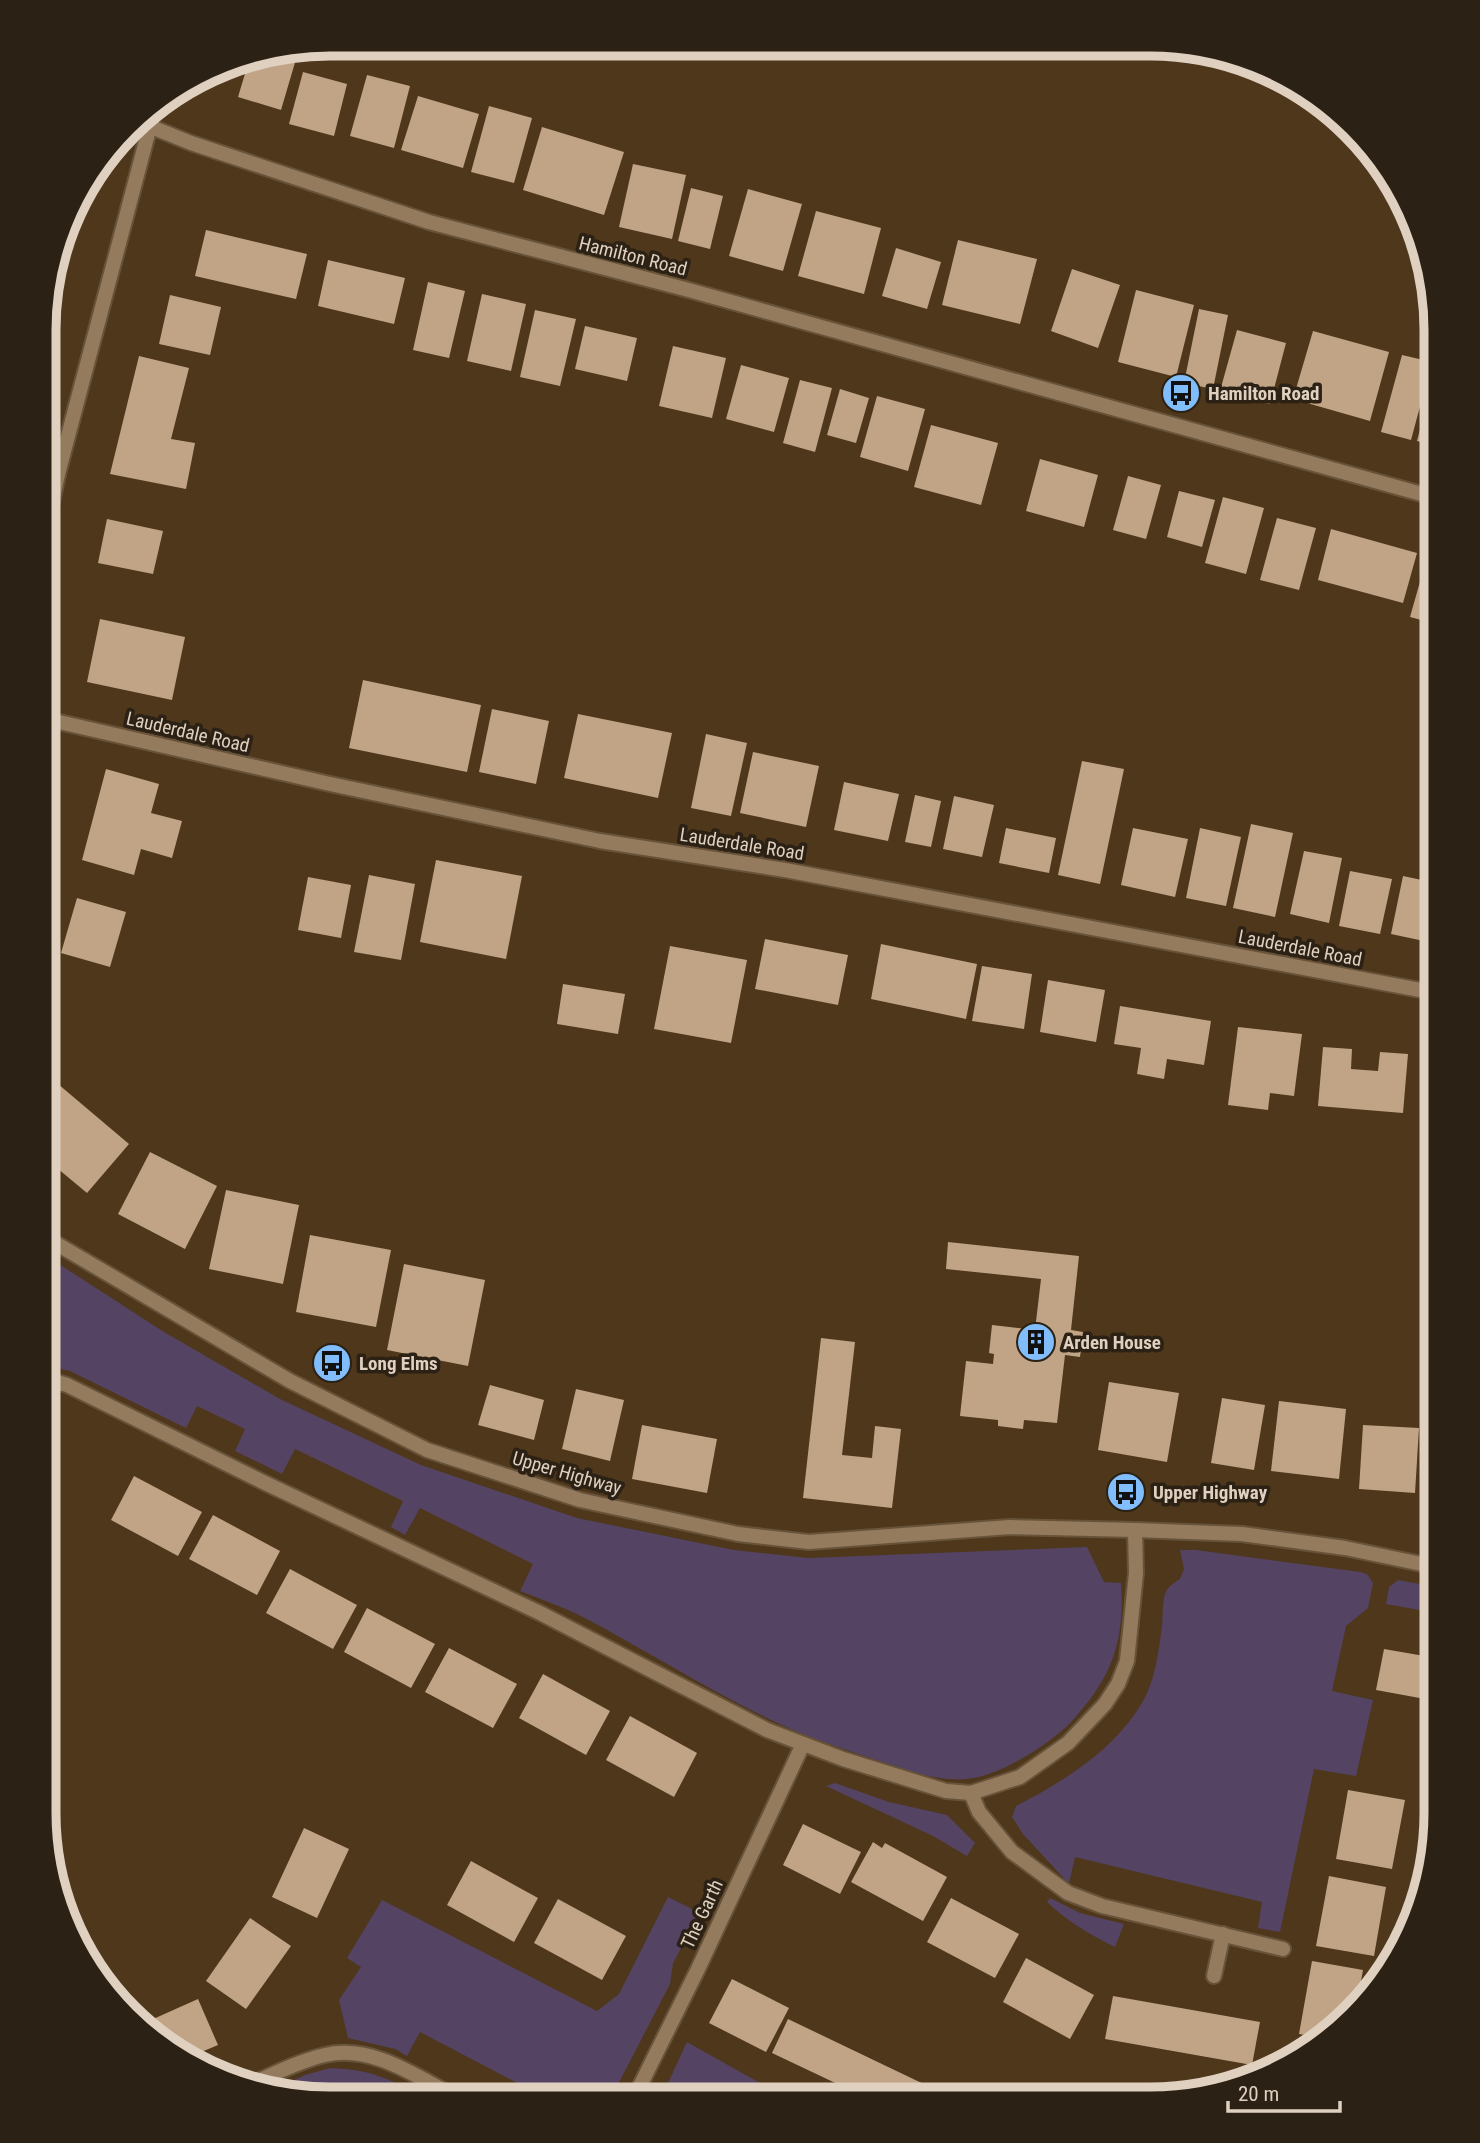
<svg xmlns="http://www.w3.org/2000/svg" width="1480" height="2143" viewBox="0 0 1480 2143" font-family="'Roboto Condensed',sans-serif">
	<rect width="100%" height="100%" fill="#4e371b"/>
	<g fill="#544362">
		<path d="M45,1255L164,1332L280,1399L421,1465L577,1518L734,1550L809,1558L1087,1547L1104,1582L1121,1583C1125,1643 1111,1679 1071,1722C1049,1745 998,1777 966,1779C935,1782 902,1768 873,1759C838,1747 803,1736 769,1719C704,1688 643,1648 579,1615C560,1606 540,1599 520,1591L533,1564L420,1508L405,1535L391,1527L403,1501L295,1449L282,1474L235,1451L245,1429L197,1406L186,1428L70,1371L44,1365Z"/>
		<path d="M1180,1550H1196L1360,1572L1367,1574L1373,1583L1368,1608L1346,1626L1332,1691L1373,1700L1356,1776L1314,1769L1280,1932L1258,1928L1262,1902L1075,1857L1069,1884L1023,1834L1012,1817L1016,1806C1064,1781 1113,1751 1142,1703C1155,1681 1159,1650 1162,1625C1163,1616 1162,1603 1165,1594C1168,1586 1174,1583 1180,1579L1184,1569Z"/>
		<polygon points="1398,1580 1436,1587 1436,1613 1386,1604 1389,1587"/>
		<polygon points="835,1783 889,1802 947,1815 975,1843 967,1856 933,1836 826,1786"/>
		<polygon points="668,1897 700,1913 673,1963 670,1984 611,2098 520,2097 525,2087 420,2032 407,2056 395,2049 348,2038 339,2000 361,1967 347,1958 382,1900 597,2011 619,1994"/>
		<path d="M1050,1898L1080,1913L1124,1924L1115,1947C1090,1935 1067,1921 1047,1902Z"/>
		<polygon points="687,2042 778,2093 790,2098 661,2098"/>
		<path d="M330,2068C374,2070 386,2078 423,2097H293L270,2091L305,2075Z"/>
	</g>
	<g fill="#c0a485">
		<polygon points="299,49 281,110 238,97 250,57"/>
		<polygon points="303,72 347,84 334,136 289,124"/>
		<polygon points="367,75 410,86 394,148 350,136"/>
		<polygon points="418,96 479,114 463,168 401,150"/>
		<polygon points="489,106 532,118 514,183 471,172"/>
		<polygon points="542,127 624,152 604,215 523,190"/>
		<polygon points="633,164 686,175 672,239 619,227"/>
		<polygon points="691,188 723,196 710,249 678,241"/>
		<polygon points="748,189 802,204 783,271 729,256"/>
		<polygon points="816,211 881,228 864,294 798,276"/>
		<polygon points="206,230 307,254 296,299 195,276"/>
		<polygon points="958,240 1037,259 1020,324 942,305"/>
		<polygon points="896,248 941,262 927,309 882,296"/>
		<polygon points="328,260 405,278 394,324 318,306"/>
		<polygon points="1072,269 1120,285 1098,348 1051,331"/>
		<polygon points="428,282 465,291 449,358 413,350"/>
		<polygon points="1136,290 1194,305 1176,377 1118,362"/>
		<polygon points="482,294 526,304 511,371 467,361"/>
		<polygon points="170,295 221,307 210,355 159,344"/>
		<polygon points="1199,309 1228,315 1213,389 1184,383"/>
		<polygon points="535,310 576,319 560,386 520,377"/>
		<polygon points="585,326 637,338 627,381 575,369"/>
		<polygon points="1237,330 1286,343 1270,404 1220,391"/>
		<polygon points="1313,331 1389,352 1370,421 1293,399"/>
		<polygon points="673,346 726,358 712,418 659,406"/>
		<polygon points="1402,355 1432,362 1411,440 1381,432"/>
		<polygon points="139,356 189,368 171,439 195,443 186,489 110,474"/>
		<polygon points="741,365 789,378 774,432 726,419"/>
		<polygon points="800,380 832,388 815,452 783,443"/>
		<polygon points="1431,387 1436,388 1436,446 1417,441"/>
		<polygon points="840,389 869,398 856,443 827,435"/>
		<polygon points="877,396 925,409 908,471 860,457"/>
		<polygon points="931,425 998,443 981,505 914,487"/>
		<polygon points="1040,459 1098,475 1084,527 1026,511"/>
		<polygon points="1128,476 1161,485 1146,539 1113,530"/>
		<polygon points="1179,491 1215,500 1202,547 1167,537"/>
		<polygon points="1223,497 1264,508 1246,574 1205,563"/>
		<polygon points="1277,518 1316,528 1299,590 1260,580"/>
		<polygon points="107,519 163,531 153,574 98,563"/>
		<polygon points="1331,529 1417,553 1403,603 1318,580"/>
		<polygon points="1427,557 1436,560 1436,624 1410,617"/>
		<polygon points="100,619 185,637 172,700 87,682"/>
		<polygon points="363,680 481,705 467,772 349,748"/>
		<polygon points="492,709 549,721 536,784 479,772"/>
		<polygon points="578,714 672,733 658,798 564,778"/>
		<polygon points="706,734 747,743 731,816 691,808"/>
		<polygon points="753,752 819,766 806,827 740,813"/>
		<polygon points="1082,761 1124,769 1100,884 1058,875"/>
		<polygon points="106,769 159,784 151,813 182,821 172,858 141,849 134,875 82,860"/>
		<polygon points="844,782 899,794 888,841 834,830"/>
		<polygon points="915,795 941,801 931,847 905,842"/>
		<polygon points="954,796 994,805 982,857 943,849"/>
		<polygon points="1251,824 1293,833 1275,917 1233,908"/>
		<polygon points="1006,828 1056,838 1049,873 999,863"/>
		<polygon points="1133,828 1188,839 1175,897 1121,885"/>
		<polygon points="1200,828 1241,837 1226,906 1186,898"/>
		<polygon points="1304,851 1342,858 1329,923 1290,914"/>
		<polygon points="436,860 522,876 506,959 420,942"/>
		<polygon points="1350,871 1392,879 1380,934 1339,926"/>
		<polygon points="369,875 415,884 401,960 354,952"/>
		<polygon points="1403,876 1436,883 1424,941 1391,934"/>
		<polygon points="308,877 351,885 341,938 298,930"/>
		<polygon points="77,898 126,912 110,967 61,953"/>
		<polygon points="765,939 848,955 838,1005 755,989"/>
		<polygon points="881,944 977,964 966,1019 871,999"/>
		<polygon points="670,946 747,960 731,1043 654,1029"/>
		<polygon points="982,966 1032,974 1024,1029 972,1021"/>
		<polygon points="1048,980 1105,990 1096,1042 1040,1032"/>
		<polygon points="563,984 625,994 618,1034 557,1024"/>
		<polygon points="1120,1006 1211,1021 1204,1065 1167,1059 1164,1079 1137,1074 1141,1048 1114,1044"/>
		<polygon points="1238,1027 1302,1034 1294,1096 1270,1093 1268,1110 1228,1105"/>
		<polygon points="1323,1047 1352,1049 1351,1069 1378,1071 1380,1052 1408,1054 1403,1113 1318,1106"/>
		<polygon points="45,1073 129,1144 87,1193 45,1158"/>
		<polygon points="1434,1111 1436,1111 1436,1135 1431,1134"/>
		<polygon points="150,1152 217,1186 185,1249 118,1214"/>
		<polygon points="226,1190 299,1205 283,1284 209,1269"/>
		<polygon points="310,1235 391,1250 376,1327 296,1312"/>
		<polygon points="948,1242 1079,1256 1071,1330 1083,1332 1080,1357 1065,1355 1057,1423 1024,1420 1023,1429 998,1426 998,1420 960,1416 966,1361 993,1364 994,1354 989,1353 992,1325 1035,1330 1041,1279 946,1269"/>
		<polygon points="404,1264 485,1280 468,1366 387,1350"/>
		<polygon points="821,1338 855,1342 842,1455 872,1458 875,1426 901,1429 892,1508 803,1498"/>
		<polygon points="1109,1382 1179,1393 1167,1462 1098,1450"/>
		<polygon points="490,1385 544,1400 534,1440 478,1425"/>
		<polygon points="576,1389 624,1400 610,1461 562,1449"/>
		<polygon points="1222,1398 1265,1405 1254,1470 1211,1463"/>
		<polygon points="1279,1401 1346,1409 1339,1479 1271,1471"/>
		<polygon points="642,1425 717,1439 707,1493 632,1479"/>
		<polygon points="1363,1425 1419,1428 1415,1493 1359,1489"/>
		<polygon points="44,1436 52,1440 44,1457"/>
		<polygon points="1426,1445 1436,1446 1436,1503 1422,1502"/>
		<polygon points="134,1476 202,1512 178,1556 111,1520"/>
		<polygon points="213,1515 280,1551 257,1595 189,1559"/>
		<polygon points="290,1569 357,1605 333,1649 266,1613"/>
		<polygon points="367,1608 435,1644 411,1688 344,1652"/>
		<polygon points="449,1648 517,1684 493,1728 425,1692"/>
		<polygon points="1384,1649 1436,1658 1436,1701 1376,1690"/>
		<polygon points="543,1674 610,1711 586,1755 519,1718"/>
		<polygon points="630,1716 697,1753 674,1797 606,1760"/>
		<polygon points="1348,1790 1405,1800 1392,1869 1336,1859"/>
		<polygon points="803,1824 861,1852 840,1894 783,1865"/>
		<polygon points="304,1828 349,1849 317,1918 272,1897"/>
		<polygon points="873,1842 882,1848 885,1843 947,1877 923,1921 851,1882"/>
		<polygon points="471,1861 538,1898 514,1942 447,1905"/>
		<polygon points="1329,1876 1386,1887 1374,1956 1316,1946"/>
		<polygon points="951,1898 1019,1934 995,1978 927,1942"/>
		<polygon points="558,1899 626,1936 602,1980 534,1943"/>
		<polygon points="250,1918 291,1946 246,2009 206,1981"/>
		<polygon points="1026,1958 1094,1995 1070,2039 1003,2002"/>
		<polygon points="1312,1961 1363,1970 1356,2009 1339,2029 1324,2038 1299,2034"/>
		<polygon points="732,1979 789,2008 766,2052 709,2023"/>
		<polygon points="1113,1996 1260,2022 1252,2065 1105,2039"/>
		<polygon points="198,1999 218,2045 187,2058 156,2040 142,2024"/>
		<polygon points="788,2019 955,2099 867,2098 772,2053"/>
	</g>
	<g fill="none" stroke-linecap="round" stroke-linejoin="round">
		<defs>
			<g id="minor">
				<polyline points="46,471 58,474"/>
				<polyline points="46,719 330,784 600,841 785,870 1436,993"/>
				<polyline points="44,1378 67,1385 265,1483 540,1613 767,1730 843,1759 946,1791 971,1793 1020,1777 1068,1743 1105,1704 1118,1684 1127,1661 1136,1573 1135,1530"/>
				<polyline points="971,1793 979,1812 1012,1852 1068,1893 1102,1906 1283,1949"/>
				<polyline points="1214,1976 1223,1934"/>
				<path d="M249,2085C274,2074 299,2061 325,2055C372,2044 417,2077 456,2097"/>
				<polyline points="634,2098 698,1969 803,1744"/>
			</g>
			<g id="tertiary">
				<polyline points="149,126 191,143 429,222 685,289 1436,498"/>
				<polyline points="46,530 58,474 155,107"/>
				<polyline points="45,1237 290,1381 427,1450 580,1500 738,1534 809,1542 1010,1527 1135,1530 1242,1534 1345,1548 1436,1567"/>
			</g>
		</defs>
		<use href="#minor" stroke="#67533a" stroke-width="18"/>
		<use href="#tertiary" stroke="#67533a" stroke-width="18"/>
		<use href="#minor" stroke="#957b5d" stroke-width="14"/>
		<use href="#tertiary" stroke="#957b5d" stroke-width="14"/>
	</g>
	<defs>
		<symbol id="bus-disc" viewBox="-11 -11 22 22"><circle r="9.5" fill="#80bdfa" stroke="#2c2115"/><path d="M-5-6H5V4H4V6H2V4H-2V6H-4V4H-5ZM-3.5-4V0h7V-4ZM-3.5 1.2v1.5H-2V1.2ZM2 1.2v1.5H3.5V1.2Z" fill="#111"/></symbol>
		<symbol id="building-disc" viewBox="-11 -11 22 22"><circle r="9.5" fill="#80bdfa" stroke="#2c2115"/><path d="M-4-6H4V6H1V3H-1V6H-4ZM-2.5-4.3h1.7v1.8h-1.7ZM.8-4.3h1.7v1.8H.8ZM-2.5-1h1.7V.8h-1.7ZM.8-1h1.7V.8H.8Z" fill="#111"/></symbol>
	</defs>
	<g fill-rule="evenodd">
		<use href="#bus-disc" x="1159" y="371" width="44" height="44"/>
		<use href="#building-disc" x="1014" y="1320" width="44" height="44"/>
		<use href="#bus-disc" x="310" y="1341" width="44" height="44"/>
		<use href="#bus-disc" x="1104" y="1470" width="44" height="44"/>
	</g>
	<g text-anchor="middle" dominant-baseline="central" stroke-width="7" stroke-linejoin="round" paint-order="stroke">
		<g font-size="19" fill="#dfd0c0" stroke="#2c2115">
			<text transform="translate(633 256) rotate(14)">Hamilton Road</text>
			<text transform="translate(188 732) rotate(13)">Lauderdale Road</text>
			<text transform="translate(742 844) rotate(9)">Lauderdale Road</text>
			<text transform="translate(1300 948) rotate(11)">Lauderdale Road</text>
			<text transform="translate(567 1473) rotate(16)">Upper Highway</text>
			<text transform="translate(702 1914) rotate(-65)">The Garth</text>
		</g>
		<g font-size="19" font-weight="bold" fill="#dfd0c0" stroke="#2c2115" text-anchor="start">
			<text x="1208" y="393">Hamilton Road</text>
			<text x="1063" y="1342">Arden House</text>
			<text x="359" y="1363">Long Elms</text>
			<text x="1153" y="1492">Upper Highway</text>
		</g>
	</g>
	<path d="M0 0H1480V2143H0ZM330 56H1150A274 274 0 0 1 1424 330V1813A274 274 0 0 1 1150 2087H330A274 274 0 0 1 56 1813V330A274 274 0 0 1 330 56Z" fill="#2c2115" fill-rule="evenodd"/>
	<path fill="none" stroke="#dfd0c0" stroke-width="9" d="M330 56H1150A274 274 0 0 1 1424 330V1813A274 274 0 0 1 1150 2087H330A274 274 0 0 1 56 1813V330A274 274 0 0 1 330 56Z"/>
	<path d="M1228 2101v10h112v-10" fill="none" stroke="#dfd0c0" stroke-width="3.5"/>
	<text x="1238" y="2101" font-size="21" fill="#dfd0c0" stroke="#2c2115" stroke-width="5" paint-order="stroke">20 m</text>
</svg>
